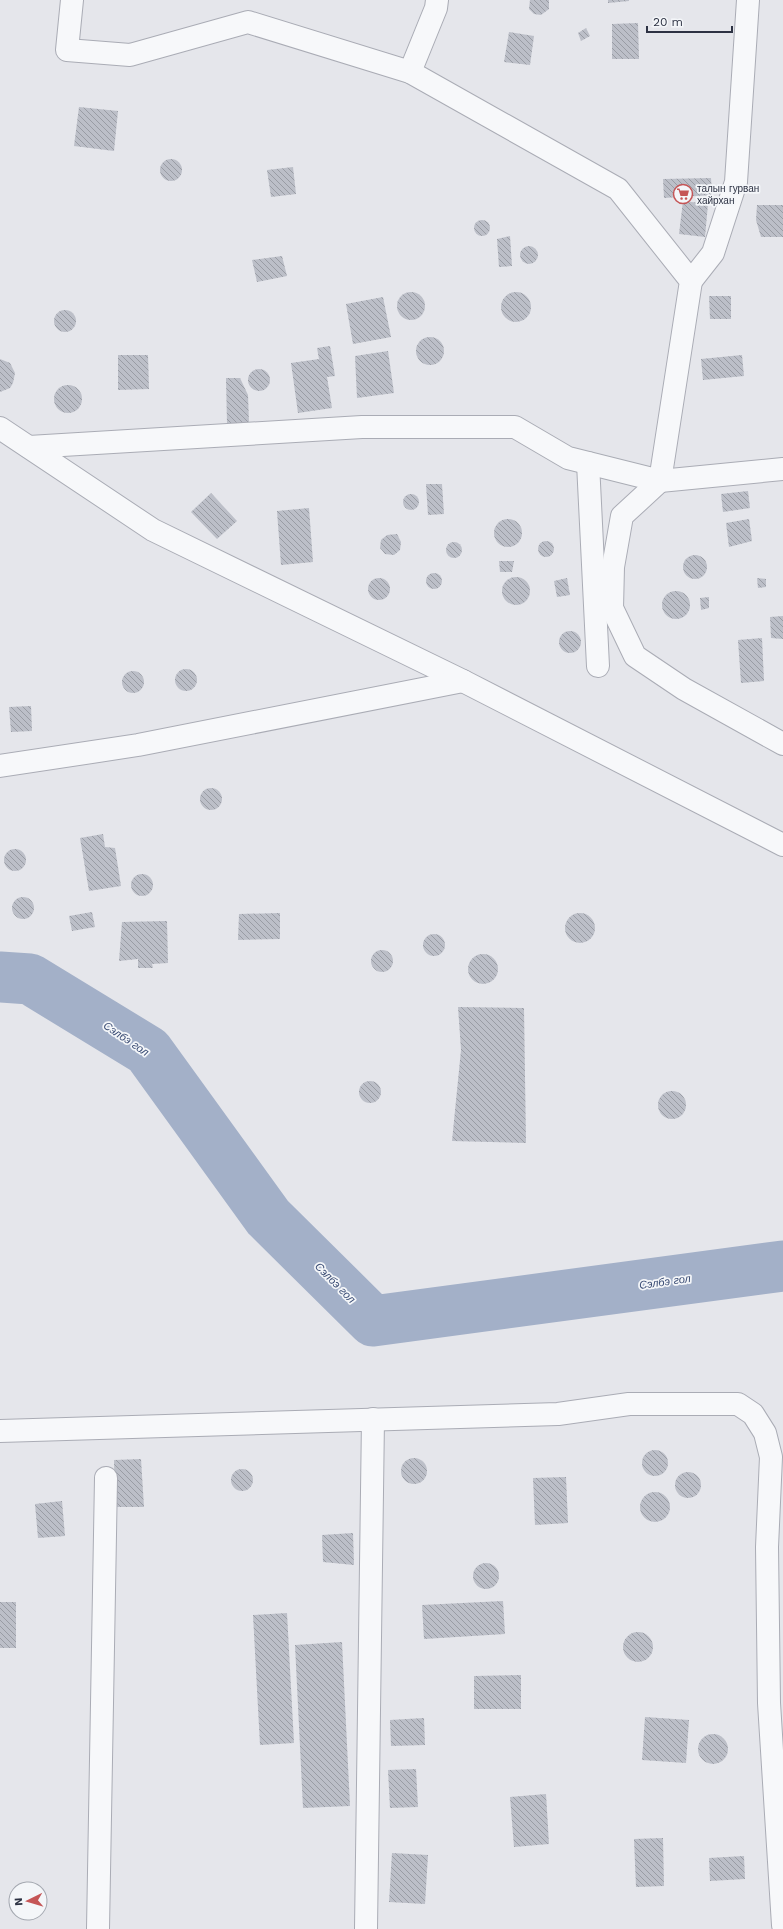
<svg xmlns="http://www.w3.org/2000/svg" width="783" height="1929" viewBox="0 0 783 1929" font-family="'Work Sans',sans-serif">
	<defs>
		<pattern id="building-back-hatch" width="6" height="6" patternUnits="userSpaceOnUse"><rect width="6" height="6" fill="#bcbfc8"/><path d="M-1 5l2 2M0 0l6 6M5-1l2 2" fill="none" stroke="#999ca4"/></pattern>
	</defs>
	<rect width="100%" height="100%" fill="#e5e6eb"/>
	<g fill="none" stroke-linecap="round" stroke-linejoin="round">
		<polyline stroke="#a3b0c8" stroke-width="51" points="0,977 30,979 148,1051 268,1217 373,1321 783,1266"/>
	</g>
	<g fill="url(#building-back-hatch)">
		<polygon points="530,0 549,0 549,9 541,15 534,14 529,9"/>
		<polygon points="608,0 629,0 629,1 608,3"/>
		<polygon points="638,23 639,59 612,59 612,24"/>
		<polygon points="586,28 590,36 581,41 578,33"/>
		<polygon points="509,32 534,36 530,65 504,62"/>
		<polygon points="79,107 118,111 114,151 74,146"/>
		<circle cx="171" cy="170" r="11"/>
		<polygon points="293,167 296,194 271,197 267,170"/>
		<polygon points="711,178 712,195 664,198 663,179"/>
		<polygon points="683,201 708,204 705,237 679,234"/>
		<polygon points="757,205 783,205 783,237 761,237 756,220"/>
		<circle cx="482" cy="228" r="8"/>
		<polygon points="510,236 512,266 499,267 497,239"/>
		<circle cx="529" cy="255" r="9"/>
		<polygon points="282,256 287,276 257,282 252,260"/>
		<circle cx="411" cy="306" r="14"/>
		<circle cx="516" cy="307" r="15"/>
		<polygon points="709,296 731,296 731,319 710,319"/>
		<polygon points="383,297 391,337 353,344 346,304"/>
		<circle cx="65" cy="321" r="11"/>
		<circle cx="430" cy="351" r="14"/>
		<polygon points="330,346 335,376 327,377 332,408 298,413 291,363 319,359 317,348"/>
		<polygon points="388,351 394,393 357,398 355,356"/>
		<polygon points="118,355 148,355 149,389 118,390"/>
		<polygon points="742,355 744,376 703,380 701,359"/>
		<polygon points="0,359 10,363 15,373 13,383 10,388 0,392"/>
		<circle cx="259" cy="380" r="11"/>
		<polygon points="226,378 240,378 248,395 249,423 227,424"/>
		<circle cx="68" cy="399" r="14"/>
		<polygon points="426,484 442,484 444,514 428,515"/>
		<polygon points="748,491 750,508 723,512 721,494"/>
		<polygon points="211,493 237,521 217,539 191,512"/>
		<circle cx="411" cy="502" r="8"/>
		<polygon points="309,508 313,562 281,565 277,511"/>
		<circle cx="508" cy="533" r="14"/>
		<polygon points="749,519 752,541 729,547 726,523"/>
		<polygon points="397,534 401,542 400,550 394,555 385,554 380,548 381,540 387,535"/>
		<circle cx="546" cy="549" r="8"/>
		<circle cx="454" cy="550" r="8"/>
		<circle cx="695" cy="567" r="12"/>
		<polygon points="499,561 514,561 512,572 500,572"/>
		<circle cx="434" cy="581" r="8"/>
		<circle cx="516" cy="591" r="14"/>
		<polygon points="567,578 570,595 557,597 554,581"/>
		<polygon points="757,578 766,579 766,587 758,588"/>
		<circle cx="379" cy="589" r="11"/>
		<circle cx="676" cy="605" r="14"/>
		<polygon points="709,597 709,608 701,610 700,598"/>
		<polygon points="783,616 783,639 771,638 770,617"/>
		<circle cx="570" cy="642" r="11"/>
		<polygon points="762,638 764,681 741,683 738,640"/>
		<circle cx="186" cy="680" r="11"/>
		<circle cx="133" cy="682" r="11"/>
		<polygon points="31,706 32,731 11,732 9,707"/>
		<circle cx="211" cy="799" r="11"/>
		<polygon points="103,834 105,847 115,848 121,886 89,891 80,838"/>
		<circle cx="15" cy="860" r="11"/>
		<circle cx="142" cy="885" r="11"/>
		<circle cx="23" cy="908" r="11"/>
		<polygon points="92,912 95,927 72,931 69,916"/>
		<polygon points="280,913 280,939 238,940 239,914"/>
		<circle cx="580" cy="928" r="15"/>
		<polygon points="167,921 168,963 152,964 153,968 138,968 138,959 119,961 122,922"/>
		<circle cx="434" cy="945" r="11"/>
		<circle cx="382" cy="961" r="11"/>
		<circle cx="483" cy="969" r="15"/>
		<polygon points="458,1007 524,1008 526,1143 452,1141 461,1050"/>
		<circle cx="370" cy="1092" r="11"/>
		<circle cx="672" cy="1105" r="14"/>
		<circle cx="655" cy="1463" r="13"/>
		<circle cx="414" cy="1471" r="13"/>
		<polygon points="141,1459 144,1507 115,1507 114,1460"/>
		<circle cx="242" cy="1480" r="11"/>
		<circle cx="688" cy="1485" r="13"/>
		<polygon points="566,1477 568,1523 535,1525 533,1478"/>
		<circle cx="655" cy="1507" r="15"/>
		<polygon points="62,1501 65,1536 38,1538 35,1504"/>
		<polygon points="353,1533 354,1565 323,1562 322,1535"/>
		<circle cx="486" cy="1576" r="13"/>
		<polygon points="503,1601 505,1634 424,1639 422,1605"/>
		<rect x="0" y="1602" width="16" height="46"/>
		<polygon points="287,1613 294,1743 260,1745 253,1615"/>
		<circle cx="638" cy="1647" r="15"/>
		<polygon points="342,1642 350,1806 303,1808 295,1645"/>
		<polygon points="521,1675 521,1709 474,1709 474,1676"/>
		<polygon points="645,1717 689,1720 686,1763 642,1760"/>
		<polygon points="424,1718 425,1745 391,1746 390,1720"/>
		<circle cx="713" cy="1749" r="15"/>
		<polygon points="416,1769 418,1807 390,1808 388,1770"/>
		<polygon points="546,1794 549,1844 514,1847 510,1797"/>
		<polygon points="663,1838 664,1886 636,1887 634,1839"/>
		<polygon points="392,1853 428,1855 425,1904 389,1902"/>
		<polygon points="744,1856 745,1879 710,1881 709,1858"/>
	</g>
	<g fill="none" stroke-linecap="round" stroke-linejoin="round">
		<defs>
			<g id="minor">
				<polyline points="72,0 67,50 130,55 248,22 410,72 618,189 691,281 660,481 622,516 613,567 612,608 635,656 684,689 783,744"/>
				<polyline points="410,72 436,8 437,0"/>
				<polyline points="691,281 713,253 736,182 748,0"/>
				<polyline points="0,428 153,530 463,681 783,845"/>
				<polyline points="29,447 362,427 515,427 568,458 660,481 783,469"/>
				<polyline points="588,463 598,666"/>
				<polyline points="0,766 138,745 463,681"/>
				<polyline points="0,1431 558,1414 629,1404 738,1404 753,1414 765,1433 771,1457 767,1547 769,1703 783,1925"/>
				<polyline points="98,1929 106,1478"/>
				<polyline points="366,1929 373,1419"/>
			</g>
		</defs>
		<use href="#minor" stroke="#aaacb5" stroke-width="24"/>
		<use href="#minor" stroke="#f7f8fa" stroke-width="22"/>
	</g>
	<defs>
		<symbol id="supermarket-ring" viewBox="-11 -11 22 22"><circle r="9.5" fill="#f4f6f9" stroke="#c55556" stroke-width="1.5"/><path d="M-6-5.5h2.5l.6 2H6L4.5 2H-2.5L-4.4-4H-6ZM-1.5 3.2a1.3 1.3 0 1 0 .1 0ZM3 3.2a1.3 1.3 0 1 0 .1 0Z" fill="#c55556"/></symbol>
	</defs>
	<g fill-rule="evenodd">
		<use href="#supermarket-ring" x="672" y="183" width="22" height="22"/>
	</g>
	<g text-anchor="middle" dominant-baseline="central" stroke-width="3.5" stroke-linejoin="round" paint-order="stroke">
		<g font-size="10" fill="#2d3243" stroke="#f4f6f9" text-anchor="start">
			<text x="697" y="188">талын гурван<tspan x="697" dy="12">хайрхан</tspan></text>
		</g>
		<g font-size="11" font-style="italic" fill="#3a4c74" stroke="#f4f6f9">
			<text transform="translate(126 1039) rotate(34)">Сэлбэ гол</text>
			<text transform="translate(665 1282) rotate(-8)">Сэлбэ гол</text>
			<text transform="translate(335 1283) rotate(45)">Сэлбэ гол</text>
		</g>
	</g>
	<g transform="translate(28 1901) rotate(265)"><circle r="19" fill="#f4f6f9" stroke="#a4a8b0"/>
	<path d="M0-3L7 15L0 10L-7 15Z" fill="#c55556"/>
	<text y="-6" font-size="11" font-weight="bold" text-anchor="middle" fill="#2d3243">N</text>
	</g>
	<path d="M647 26v6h85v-6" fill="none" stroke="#2d3243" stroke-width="2"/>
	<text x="653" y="26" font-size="12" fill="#2d3243" stroke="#f4f6f9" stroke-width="3" paint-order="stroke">20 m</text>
</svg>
